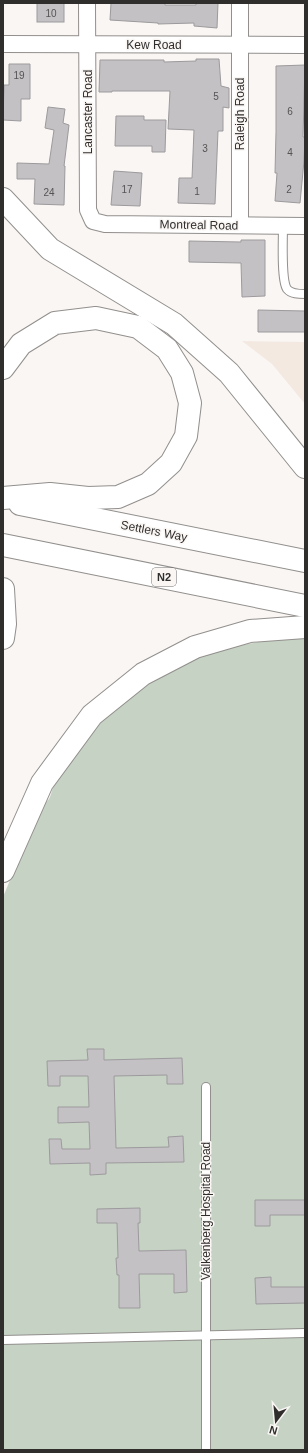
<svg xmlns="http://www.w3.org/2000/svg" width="308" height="1453" viewBox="0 0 308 1453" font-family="Arial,sans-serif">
	<rect width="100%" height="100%" fill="#f9f6f4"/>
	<polygon fill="#f3e9e1" points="242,341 305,342 305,404 272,364"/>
	<path fill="#c6d3c4" d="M305,637V1450H3V897C16,866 28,835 43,806C45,803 47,801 49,799C51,795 52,791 53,787C63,768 77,746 92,730C120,699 167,667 207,654C239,644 272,639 305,637Z"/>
	<g fill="#c4c1c4" stroke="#9d9a9d">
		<rect x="37" y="3" width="27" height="19"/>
		<polygon points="111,3 165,3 165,5 196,5 196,3 218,3 217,28 194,26 194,23 158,24 158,23 110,20"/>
		<polygon points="196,59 219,59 221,86 229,88 229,108 223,107 223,131 218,131 215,204 178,203 179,178 192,178 194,130 168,129 170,91 112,91 112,92 99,92 100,60 164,60 164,62 196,61"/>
		<polygon points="9,64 30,64 30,99 21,99 21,121 3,120 4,85 9,85"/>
		<polygon points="305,65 303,137 305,137 304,161 300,203 275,201 277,173 275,173 276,132 276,66"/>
		<polygon points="48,107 65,109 63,123 69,125 64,166 65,166 64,205 34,204 35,179 17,179 17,163 49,164 54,130 45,128"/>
		<polygon points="116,116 144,116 144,120 166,120 165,152 152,152 152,146 115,146"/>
		<polygon points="114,171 142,173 140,206 111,205"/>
		<polygon points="241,240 265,240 265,296 242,297 241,263 189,262 189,241 241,242"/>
		<polygon points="258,310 305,311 305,332 258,332"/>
		<polygon points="87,1049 104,1049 104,1060 182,1058 183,1084 167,1084 167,1075 114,1076 116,1148 169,1147 168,1137 183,1136 184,1162 106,1163 106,1174 90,1175 90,1163 50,1164 49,1139 61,1139 62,1149 90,1149 89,1122 58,1123 58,1107 89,1107 88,1076 60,1076 60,1086 48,1086 47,1061 88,1060"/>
		<polygon points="255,1200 305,1200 305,1215 270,1215 270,1226 255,1226"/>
		<polygon points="140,1208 140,1223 138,1223 139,1251 186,1250 187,1292 174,1293 174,1274 139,1274 140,1308 119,1308 119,1275 117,1275 116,1258 118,1258 117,1223 97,1223 97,1209"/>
		<polygon points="271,1277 271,1287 305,1287 305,1303 256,1304 255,1278"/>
	</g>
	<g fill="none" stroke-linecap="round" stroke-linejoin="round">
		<defs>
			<g id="service">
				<path d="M283,226C283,238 281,280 287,289C291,294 299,294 305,294"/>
				<polyline points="206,1087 206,1450"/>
				<polyline points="3,1340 305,1333"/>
			</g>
			<g id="minor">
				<polyline points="87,3 88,210 93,221 105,224 305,226"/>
				<polyline points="240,3 240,225"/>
				<polyline points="3,44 305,45"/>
			</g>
			<g id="motorway">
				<polyline points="3,199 50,249 174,324 229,373 305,467"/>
				<polyline points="3,368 21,344 55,323 96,318 138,327 167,349 182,373 190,403 186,436 171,463 148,484 118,497 88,498 50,494 3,498"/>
				<polyline points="20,504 305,561"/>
				<polyline points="3,545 305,606"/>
				<polyline points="3,589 5,624 3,638"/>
				<polyline points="3,871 42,783 92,715 143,674 195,647 250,631 305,627"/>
			</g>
		</defs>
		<use href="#service" stroke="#928f8d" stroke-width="10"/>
		<use href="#minor" stroke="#928f8d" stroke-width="18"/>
		<use href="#motorway" stroke="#928f8d" stroke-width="24"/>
		<use href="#service" stroke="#fff" stroke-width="8"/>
		<use href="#minor" stroke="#fff" stroke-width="16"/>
		<use href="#motorway" stroke="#fff" stroke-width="22"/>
	</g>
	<g text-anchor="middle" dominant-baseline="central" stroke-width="3" stroke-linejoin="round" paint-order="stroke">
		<g font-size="10" fill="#555353">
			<text x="51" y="13">10</text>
			<text x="19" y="75">19</text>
			<text x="216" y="96">5</text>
			<text x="290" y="111">6</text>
			<text x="205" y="148">3</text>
			<text x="290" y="152">4</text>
			<text x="127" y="189">17</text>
			<text x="289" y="189">2</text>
			<text x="197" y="191">1</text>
			<text x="49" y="192">24</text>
		</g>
		<rect fill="#f9f6f4" stroke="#6c6a69" stroke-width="1" x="152" y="568" width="24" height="18" rx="3"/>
		<g font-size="11" font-weight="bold" fill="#302e2d">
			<text x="164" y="577">N2</text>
		</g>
		<g font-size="12" fill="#302e2d" stroke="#f9f6f4">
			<text x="154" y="45">Kew Road</text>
			<text transform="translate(88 112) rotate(-90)">Lancaster Road</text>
			<text transform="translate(240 114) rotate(-90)">Raleigh Road</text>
			<text transform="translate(199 225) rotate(1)">Montreal Road</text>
			<text transform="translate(154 531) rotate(11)">Settlers Way</text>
			<text transform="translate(206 1211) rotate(-90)">Valkenberg Hospital Road</text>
		</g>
	</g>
	<rect width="308" height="1453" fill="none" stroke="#302e2d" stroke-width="8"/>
	<g transform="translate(276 1421) rotate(196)" stroke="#f9f6f4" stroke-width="3" paint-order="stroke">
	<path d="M0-3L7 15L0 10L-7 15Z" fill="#302e2d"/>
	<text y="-6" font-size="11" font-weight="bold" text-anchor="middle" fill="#302e2d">N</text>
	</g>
</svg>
